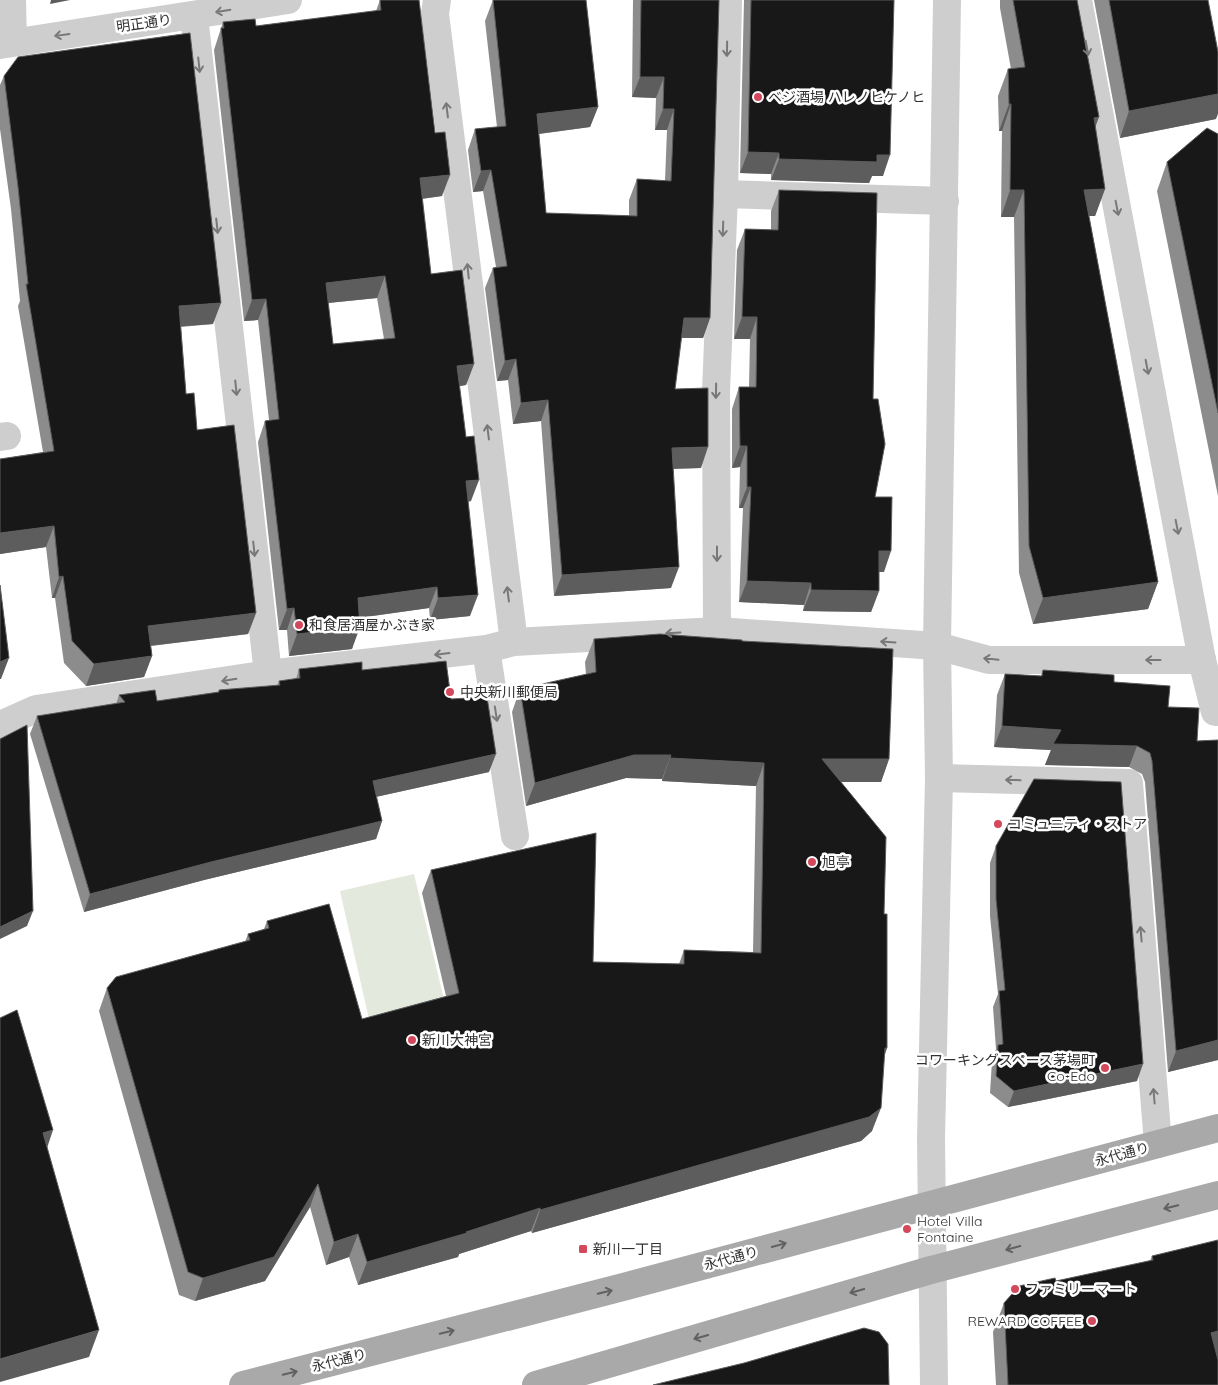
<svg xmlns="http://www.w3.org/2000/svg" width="1218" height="1385" viewBox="0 0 1218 1385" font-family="Quicksand,'Noto Sans JP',sans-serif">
	<rect width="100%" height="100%" fill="#fff"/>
	<polygon fill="#e4e9de" points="414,874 464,1083 387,1099 340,891"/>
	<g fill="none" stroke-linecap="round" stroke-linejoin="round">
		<g stroke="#cecece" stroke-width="28">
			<polyline points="12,0 13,41"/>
			<polyline points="437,0 435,14 514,642"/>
			<polyline points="1078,0 1202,660 1215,712 1218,712"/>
			<polyline points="194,16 268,674"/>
			<polyline points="0,45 288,0"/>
			<polyline points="724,194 945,201"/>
			<polyline points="0,437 7,436"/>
			<polyline points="717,631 716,392 724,194 728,0"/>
			<polyline points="486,649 515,836"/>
			<polyline points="0,725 36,709 268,674 486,649 514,642 717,631 937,646 989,660 1202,660"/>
			<polyline points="939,778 1129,783 1158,1144"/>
		</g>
		<polyline stroke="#cecece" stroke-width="28" points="934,1385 931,1139 939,778 937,646 947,0"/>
		<g stroke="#a9a9a9" stroke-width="28">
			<polyline points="243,1385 627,1286 1218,1128"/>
			<polyline points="536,1385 931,1270 1218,1195"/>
		</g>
	</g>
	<g fill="#8c8c8c" fill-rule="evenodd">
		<path d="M380,0H419L442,196L422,199L431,274L474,364L466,385L459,386L471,501L468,502L470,616L430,620L429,608L359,618L352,649L289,656L287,630H279L258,442L265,421L269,420L258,320L244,321L214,50L223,22L256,26L376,11ZM377,298L384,339L333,344L328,303Z"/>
		<polygon points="493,0 598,107 590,127 539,134 546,213 629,216 629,200 637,179 665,181 667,130 655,130 656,98 632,97 633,0 719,0 710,318 703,338 681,338 675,389 701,468 673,469 671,588 554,596 541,421 513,424 508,380 497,381 485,288 493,268 496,267 483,191 473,192 468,150 475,129 497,127 485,21"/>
		<polygon points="744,0 894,0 883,176 872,176 869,183 771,180 771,174 740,173"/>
		<polygon points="1000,0 1077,0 1095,127 1105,189 1095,216 1089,216 1158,582 1148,609 1033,624 1019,573 1014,217 1001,217 1002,131 999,131 998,96 1008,69 1011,69 1000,8"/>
		<polygon points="1094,0 1208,0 1216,119 1120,138"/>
		<polygon points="4,76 213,324 181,327 186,394 197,430 256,613 248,634 151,646 152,656 144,677 86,686 64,663 55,598 52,598 46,547 0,554 0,459 43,452 18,306 20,301 11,209 0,129 0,85"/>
		<polygon points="1218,134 1218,496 1157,191 1167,162"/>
		<polygon points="779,190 873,399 875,497 884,572 879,572 879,591 871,612 803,611 804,605 739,602 743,508 739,508 740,467 732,468 732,409 739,387 749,387 750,339 734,339 737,250 745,229 771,230 771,211"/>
		<polygon points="594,639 742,641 889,759 881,782 841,782 884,914 887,1048 884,1057 872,1131 861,1141 532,1233 531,1231 459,1254 458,1257 358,1285 349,1257 326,1265 310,1207 265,1281 195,1301 179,1295 99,1011 107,988 245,942 248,934 264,929 267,921 362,1019 446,996 422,893 431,870 593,962 679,964 684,950 753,952 756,786 662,781 662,779 626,778 526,806 512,712 520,689 586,675 585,662"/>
		<polygon points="299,669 362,670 451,699 489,772 376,797 382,821 376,839 204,880 84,912 30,734 37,716 116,704 119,695 157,701 218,693 219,690 277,686 279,681 296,679"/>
		<polygon points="1043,670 1114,682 1168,707 1197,741 1218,740 1218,1060 1168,1072 1145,782 1142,774 1129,767 1045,765 1051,750 994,747 997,695 1005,674 1041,676"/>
		<polygon points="996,846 1137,1081 1008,1107 990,1093 992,1061 996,1049 993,1007 998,994 990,916 990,863"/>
		<polygon points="1152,1256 1218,1358 1218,1385 996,1385 993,1332 1004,1303 1056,1281 1150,1261"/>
	</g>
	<g fill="#5d5d5d">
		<polygon points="51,0 70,0 50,4"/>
		<polygon points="640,77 664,77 656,98 632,97"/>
		<polygon points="1218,94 1218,114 1216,119 1120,138 1129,111"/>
		<polygon points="1009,104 1011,104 1002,131 999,131"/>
		<polygon points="598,107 590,127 530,135 537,114"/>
		<polygon points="663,109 674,109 667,130 655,130"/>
		<polygon points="1099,117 1089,144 1094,118"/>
		<polygon points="748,152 779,153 771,174 740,173"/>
		<polygon points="877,155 890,155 883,176 872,176 869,183 771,180 779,159"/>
		<polygon points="491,170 483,191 473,192 481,171"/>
		<polygon points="450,175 442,196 412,200 420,178"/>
		<polygon points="1105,189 1095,216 1075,216 1084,190"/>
		<polygon points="1010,190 1024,190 1014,217 1001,217"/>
		<polygon points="385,276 377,298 318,304 326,283"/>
		<polygon points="266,299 258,320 244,321 252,300"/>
		<polygon points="221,303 213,324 171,327 179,306"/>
		<polygon points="742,317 757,317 750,339 734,339"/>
		<polygon points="684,318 710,318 703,338 676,338"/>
		<polygon points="516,359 508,380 497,381 505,361"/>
		<polygon points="474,364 466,385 449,388 457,366"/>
		<polygon points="548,400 541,421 513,424 521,403"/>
		<polygon points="740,446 747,446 740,467 732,468"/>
		<polygon points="708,447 701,468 664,469 672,448"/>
		<polygon points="479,480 471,501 458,502 466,481"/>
		<polygon points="747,487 751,487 743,508 739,508"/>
		<polygon points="54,526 46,547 0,554 0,533"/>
		<polygon points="879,551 891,551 884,572 871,572"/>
		<polygon points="679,567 671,588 554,596 562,575"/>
		<polygon points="63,576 55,598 52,598 59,577"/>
		<polygon points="747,581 811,583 804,605 739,602"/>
		<polygon points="1158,582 1148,609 1033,624 1043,598"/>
		<polygon points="437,587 429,608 350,619 358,598"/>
		<polygon points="811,590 879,591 871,612 803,611"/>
		<polygon points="478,595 470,616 430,620 438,598"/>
		<polygon points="294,608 287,630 279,630 287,609"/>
		<polygon points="256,613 248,634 140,647 148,626"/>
		<polygon points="360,627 352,649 289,656 297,634"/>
		<polygon points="152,656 144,677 86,686 94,664"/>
		<polygon points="9,658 1,679 0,679 0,662"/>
		<polygon points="1002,726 1061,730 1137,746 1129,767 1045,765 1051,750 994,747"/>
		<polygon points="496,754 489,772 366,799 373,781"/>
		<polygon points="634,755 671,755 662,779 626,778 526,806 535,783"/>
		<polygon points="670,758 764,763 756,786 662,781"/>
		<polygon points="822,759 889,759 881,782 814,782"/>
		<polygon points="382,821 376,839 204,880 84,912 90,894 211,862"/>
		<polygon points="33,911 27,926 0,939 0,927"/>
		<polygon points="1218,1040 1218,1060 1168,1072 1176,1051"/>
		<polygon points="885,1048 887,1048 879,1071"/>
		<polygon points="1143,1064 1137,1081 1008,1107 1014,1091"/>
		<polygon points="881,1108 872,1131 861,1141 532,1233 540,1210"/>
		<polygon points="53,1130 44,1157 43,1133"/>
		<polygon points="318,1184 310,1207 265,1281 195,1301 203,1278"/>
		<polygon points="540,1208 531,1231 459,1254 458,1257 358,1285 367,1262 466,1232"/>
		<polygon points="358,1234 349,1257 326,1265 334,1242"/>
		<polygon points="99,1330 89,1357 0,1382 0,1359"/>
		<polygon points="1218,1331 1218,1358 1200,1362 1211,1333"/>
	</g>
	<g fill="#181818" stroke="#5d5d5d" fill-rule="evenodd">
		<path d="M380,0H419L435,133L445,132L450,175L420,178L431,274L462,270L474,364L457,366L466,437L474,436L479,480L466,481L478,595L438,598L437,587L358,598L360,627L297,634L294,608L287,609L265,421L279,419L266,299L252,300L221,28H224L223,22L255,19L256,26L381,10ZM385,276L395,338L333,344L326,283Z"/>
		<polygon points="493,0 586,0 598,107 537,114 546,213 637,216 637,179 671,181 674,109 663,109 664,77 640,77 641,0 719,0 710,318 684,318 675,389 708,388 708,447 672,448 679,567 562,575 548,400 521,403 516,359 505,361 493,268 507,266 491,170 481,171 475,129 506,126"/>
		<polygon points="751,0 894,0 890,155 877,155 877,162 779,159 779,153 748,152"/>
		<polygon points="1013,0 1077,0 1099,117 1094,118 1105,189 1084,190 1158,582 1043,598 1029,546 1024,190 1010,190 1011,104 1009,104 1008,69 1025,67"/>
		<polygon points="1109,0 1208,0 1218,52 1218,94 1129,111"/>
		<polygon points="190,33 221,303 179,306 186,394 194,393 197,430 234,425 256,613 148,626 152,656 94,664 72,641 63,576 59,577 54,526 0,533 0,459 54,451 26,284 28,284 18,187 4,76 18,57"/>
		<polygon points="1207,128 1218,134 1218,413 1167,162"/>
		<polygon points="779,190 877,193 873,399 878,399 885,444 875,497 892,497 891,551 879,551 879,591 811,590 811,583 747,581 751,487 747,487 747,446 740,446 739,387 756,387 757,317 742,317 745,229 778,230"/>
		<polygon points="0,585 9,658 0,662"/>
		<polygon points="660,634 742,640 742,641 893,649 889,759 822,759 886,837 884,914 887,914 887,1048 885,1048 881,1108 869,1117 540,1210 540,1208 466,1232 467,1233 367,1262 358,1234 334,1242 318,1184 274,1257 203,1278 188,1272 107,988 116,977 250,940 248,934 269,928 267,921 329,904 362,1019 459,993 431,870 596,833 593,962 684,964 684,950 761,953 764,763 670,758 671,755 634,755 535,783 520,689 596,672 594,639"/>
		<polygon points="446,661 451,699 487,697 496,754 373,781 382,821 211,862 90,894 37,716 125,702 119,695 155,690 157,701 219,692 219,690 280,685 279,681 300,678 299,669 362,662 362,670"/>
		<polygon points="1043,670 1114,675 1114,682 1170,686 1168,707 1199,708 1197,741 1218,740 1218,1040 1176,1051 1152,761 1150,753 1137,746 1053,744 1061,730 1002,726 1005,674 1042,676"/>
		<polygon points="27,725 33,911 0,927 0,739"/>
		<polygon points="1034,779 1121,782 1143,1064 1014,1091 996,1076 998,1045 1003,1044 999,991 1005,990 996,899 996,846"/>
		<polygon points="17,1010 53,1130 43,1133 99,1330 0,1359 0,1018"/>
		<polygon points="1218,1240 1218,1331 1211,1333 1218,1360 1218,1385 1008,1385 1004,1303 1019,1286 1055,1278 1056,1281 1153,1260 1152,1256"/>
		<polygon points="864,1328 879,1332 888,1344 889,1385 653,1385 744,1363"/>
	</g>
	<defs><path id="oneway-shaft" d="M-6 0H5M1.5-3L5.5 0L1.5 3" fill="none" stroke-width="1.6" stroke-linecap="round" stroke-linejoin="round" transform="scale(1.25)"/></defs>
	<g stroke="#787878">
		<use href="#oneway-shaft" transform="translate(223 11) rotate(170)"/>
		<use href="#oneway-shaft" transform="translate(62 35) rotate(172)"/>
		<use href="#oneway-shaft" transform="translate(1087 48) rotate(79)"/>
		<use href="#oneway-shaft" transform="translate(727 49) rotate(91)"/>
		<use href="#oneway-shaft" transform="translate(199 65) rotate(84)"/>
		<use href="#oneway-shaft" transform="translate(447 110) rotate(-97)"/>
		<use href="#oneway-shaft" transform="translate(1117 208) rotate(79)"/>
		<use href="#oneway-shaft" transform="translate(217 226) rotate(84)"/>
		<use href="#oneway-shaft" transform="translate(723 229) rotate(92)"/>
		<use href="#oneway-shaft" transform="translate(468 271) rotate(-96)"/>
		<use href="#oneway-shaft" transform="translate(1147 367) rotate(79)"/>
		<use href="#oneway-shaft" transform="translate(236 388) rotate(84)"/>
		<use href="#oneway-shaft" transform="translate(716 391) rotate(91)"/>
		<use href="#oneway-shaft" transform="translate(488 432) rotate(-97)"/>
		<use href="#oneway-shaft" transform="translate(1177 527) rotate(79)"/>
		<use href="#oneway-shaft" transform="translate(254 549) rotate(84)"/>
		<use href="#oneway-shaft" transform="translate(717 554) rotate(90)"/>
		<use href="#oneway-shaft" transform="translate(508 594) rotate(-97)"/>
		<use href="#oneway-shaft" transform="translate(673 633) rotate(177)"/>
		<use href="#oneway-shaft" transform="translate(888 642) rotate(-176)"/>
		<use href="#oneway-shaft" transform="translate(442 654) rotate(173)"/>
		<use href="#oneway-shaft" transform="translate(991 659) rotate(-174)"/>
		<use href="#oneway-shaft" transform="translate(1153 660) rotate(-180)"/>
		<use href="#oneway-shaft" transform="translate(229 680) rotate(171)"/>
		<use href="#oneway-shaft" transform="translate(496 714) rotate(81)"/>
		<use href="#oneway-shaft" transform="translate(1013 780) rotate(-179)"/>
		<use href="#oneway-shaft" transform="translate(1141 934) rotate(-95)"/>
		<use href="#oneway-shaft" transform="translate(1154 1096) rotate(-95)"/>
	</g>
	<g stroke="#616161">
		<use href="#oneway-shaft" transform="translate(1171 1207) rotate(166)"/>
		<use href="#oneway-shaft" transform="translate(779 1245) rotate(-15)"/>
		<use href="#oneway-shaft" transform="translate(1013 1248) rotate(165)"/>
		<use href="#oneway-shaft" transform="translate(857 1291) rotate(164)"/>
		<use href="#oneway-shaft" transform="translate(605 1292) rotate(-14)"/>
		<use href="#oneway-shaft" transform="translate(447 1332) rotate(-14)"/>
		<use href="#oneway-shaft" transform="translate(701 1337) rotate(164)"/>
		<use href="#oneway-shaft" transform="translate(290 1373) rotate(-14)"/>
	</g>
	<g fill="#d3485b" stroke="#fff" stroke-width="2">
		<circle cx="758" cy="97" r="5"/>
		<circle cx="299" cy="625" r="5"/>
		<circle cx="450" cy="692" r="5"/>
		<circle cx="998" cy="824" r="5"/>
		<circle cx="812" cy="862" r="5"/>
		<circle cx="412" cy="1040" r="5"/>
		<circle cx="1105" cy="1068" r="5"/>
		<circle cx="907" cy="1229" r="5"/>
		<rect x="578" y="1244" width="10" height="10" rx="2.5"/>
		<circle cx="1015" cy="1289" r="5"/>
		<circle cx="1092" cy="1321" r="5"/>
	</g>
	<g text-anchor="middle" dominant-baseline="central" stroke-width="5" stroke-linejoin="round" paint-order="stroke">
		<g font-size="14" fill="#313131" stroke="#fff">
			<text transform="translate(144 23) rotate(-8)">明正通り</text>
			<text transform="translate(1122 1154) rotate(-15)">永代通り</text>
			<text transform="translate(731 1258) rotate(-15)">永代通り</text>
			<text transform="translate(339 1360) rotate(-14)">永代通り</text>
		</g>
		<g font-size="14" fill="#313131" stroke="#fff" text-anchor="start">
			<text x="768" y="97">ベジ酒場 ハレノヒケノヒ</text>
			<text x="309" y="625">和食居酒屋かぶき家</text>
			<text x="460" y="692">中央新川郵便局</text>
			<text x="1008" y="824">コミュニティ・ストア</text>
			<text x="822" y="862">旭亭</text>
			<text x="422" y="1040">新川大神宮</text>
			<text x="1095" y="1060" text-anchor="end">コワーキングスペース茅場町<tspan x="1095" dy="16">Co-Edo</tspan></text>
			<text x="917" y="1221">Hotel Villa<tspan x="917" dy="16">Fontaine</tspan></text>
			<text x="593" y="1249">新川一丁目</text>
			<text x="1025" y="1289">ファミリーマート</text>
			<text x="1082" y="1321" text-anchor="end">REWARD COFFEE</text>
		</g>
	</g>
</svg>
